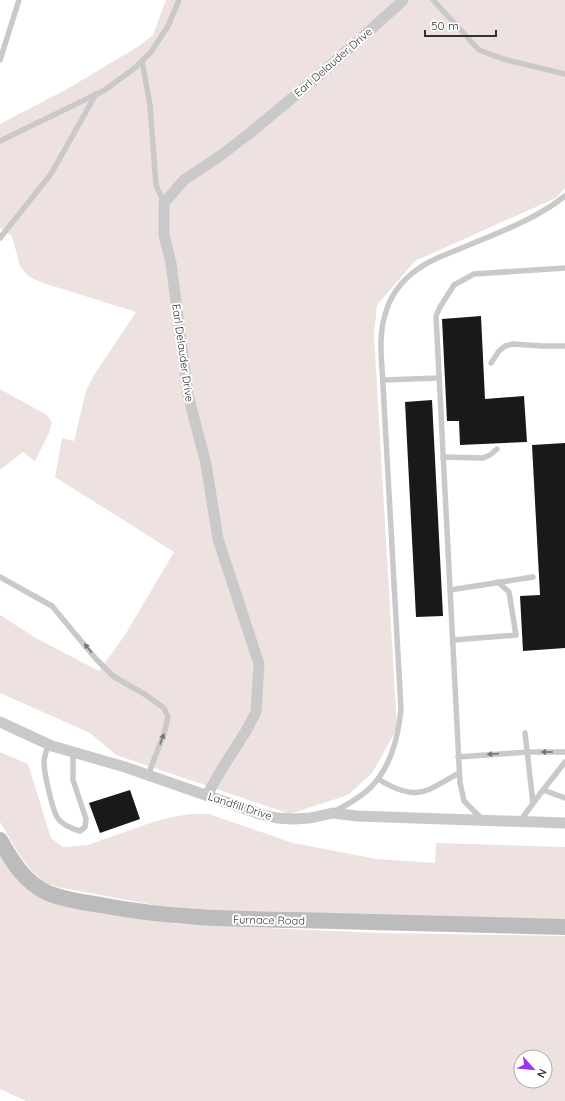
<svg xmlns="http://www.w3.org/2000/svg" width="565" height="1101" viewBox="0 0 565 1101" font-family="Quicksand,sans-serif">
	<rect width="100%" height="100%" fill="#fff"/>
	<g fill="#eee2e0" fill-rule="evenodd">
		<polygon points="166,0 565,0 565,188 556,198 415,261 377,305 374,335 397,728 373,772 348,795 290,814 116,755 90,733 0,693 0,615 36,638 99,671 125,635 174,552 55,477 62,438 74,441 86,391 94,375 136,312 40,282 28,276 20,266 12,236 0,228 0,124 67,89 139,46 153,35"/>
		<polygon points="0,389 47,415 52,422 49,433 35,461 23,452 0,470"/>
		<polygon points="0,752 28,764 51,838 63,847 88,845 150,823 172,817 191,814 209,814 293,843 377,859 435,863 436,843 565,847 565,921 249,912 165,907 57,887 44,882 32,871 22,859 0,822"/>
		<path d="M0,851L61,902L175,924L380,933L565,936V1101H26L0,1089ZM521,1057H545V1081H521Z"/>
	</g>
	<g fill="#191919">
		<polygon points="481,316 485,399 524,396 527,442 460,445 459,421 447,421 442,319"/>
		<polygon points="432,400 443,616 416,617 405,402"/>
		<polygon points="565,443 565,648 523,651 520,596 540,595 532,445"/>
		<polygon points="130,790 140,819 100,833 89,803"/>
	</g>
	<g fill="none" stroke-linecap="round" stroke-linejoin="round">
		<g stroke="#c9c9c9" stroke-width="5.5">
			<polyline points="433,0 479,50 503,59 565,74"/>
			<polyline points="0,60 19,0"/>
			<polyline points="142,61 150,105 156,185 164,203"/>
			<polyline points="0,141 105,90 136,67 151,52 168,26 179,0"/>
			<polyline points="0,238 51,174 96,94"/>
			<polyline points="491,363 499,351 505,346 513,344 542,346 565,346"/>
			<polyline points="383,380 439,378"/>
			<polyline points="443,457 483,458 490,455 497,449"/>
			<polyline points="0,577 52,606 96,659 113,676 146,695 164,708 168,717 164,734 148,775"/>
			<polyline points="450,590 533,577"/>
			<polyline points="453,640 516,635 509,592 498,582"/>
			<polyline points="525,733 533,803"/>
			<path d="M48,744C47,750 44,757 44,762C44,773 52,808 57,817C61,824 72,829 80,831L85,827L86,819L73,780V752"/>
			<polyline points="458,757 528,752 565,752"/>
			<path d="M378,779C416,802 424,793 459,773"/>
			<polyline points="543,790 565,762"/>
			<path d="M334,812C346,805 360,798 370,788C391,767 398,738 401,709L383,385C382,363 378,337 385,315C390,296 402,280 418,269C431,259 447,254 462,248C497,233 535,220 565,196"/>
			<polyline points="482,819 464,801 460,783 436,316 440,307 454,285 474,274 565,268"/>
			<polyline points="520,821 543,790 565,798"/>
		</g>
		<g stroke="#c9c9c9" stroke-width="11">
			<polyline points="0,722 52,746 125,767 260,814 277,818 293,819 310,818 333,813 357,816 565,823"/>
			<polyline points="207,795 223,767 246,731 256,712 259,664 218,539 206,464 188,395 171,263 164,235 164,203 184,180 220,156 250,133 314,80 397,6 403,0"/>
		</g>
		<path stroke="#bcbcbc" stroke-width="16" d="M0,840C12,861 24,882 48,893C64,900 83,902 101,905C167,918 229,919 296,920C386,922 475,925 565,927"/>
	</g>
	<defs><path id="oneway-solid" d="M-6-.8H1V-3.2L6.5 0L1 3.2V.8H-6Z"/></defs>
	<g fill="#767676">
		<use href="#oneway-solid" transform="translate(88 648) rotate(-129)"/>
		<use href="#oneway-solid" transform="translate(162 739) rotate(-70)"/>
		<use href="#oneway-solid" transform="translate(547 752) rotate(180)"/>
		<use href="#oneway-solid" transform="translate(493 754) rotate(176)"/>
	</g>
	<g text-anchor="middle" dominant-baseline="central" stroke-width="4" stroke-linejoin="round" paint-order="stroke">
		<g font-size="11" fill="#323232" stroke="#fff">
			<text transform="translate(333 62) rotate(-41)">Earl Delauder Drive</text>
			<text transform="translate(183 353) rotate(82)">Earl Delauder Drive</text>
			<text transform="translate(240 806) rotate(18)">Landfill Drive</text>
			<text transform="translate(269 920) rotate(1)">Furnace Road</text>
		</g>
	</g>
	<g transform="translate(533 1069) rotate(117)"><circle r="19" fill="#ffffff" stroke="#adadad"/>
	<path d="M0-3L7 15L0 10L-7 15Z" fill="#a033e9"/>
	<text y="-6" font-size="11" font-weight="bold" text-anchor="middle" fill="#323232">N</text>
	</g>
	<path d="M425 30v6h71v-6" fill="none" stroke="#323232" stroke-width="2"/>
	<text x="431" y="30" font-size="12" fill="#323232" stroke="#ffffff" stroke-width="3" paint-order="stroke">50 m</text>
</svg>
